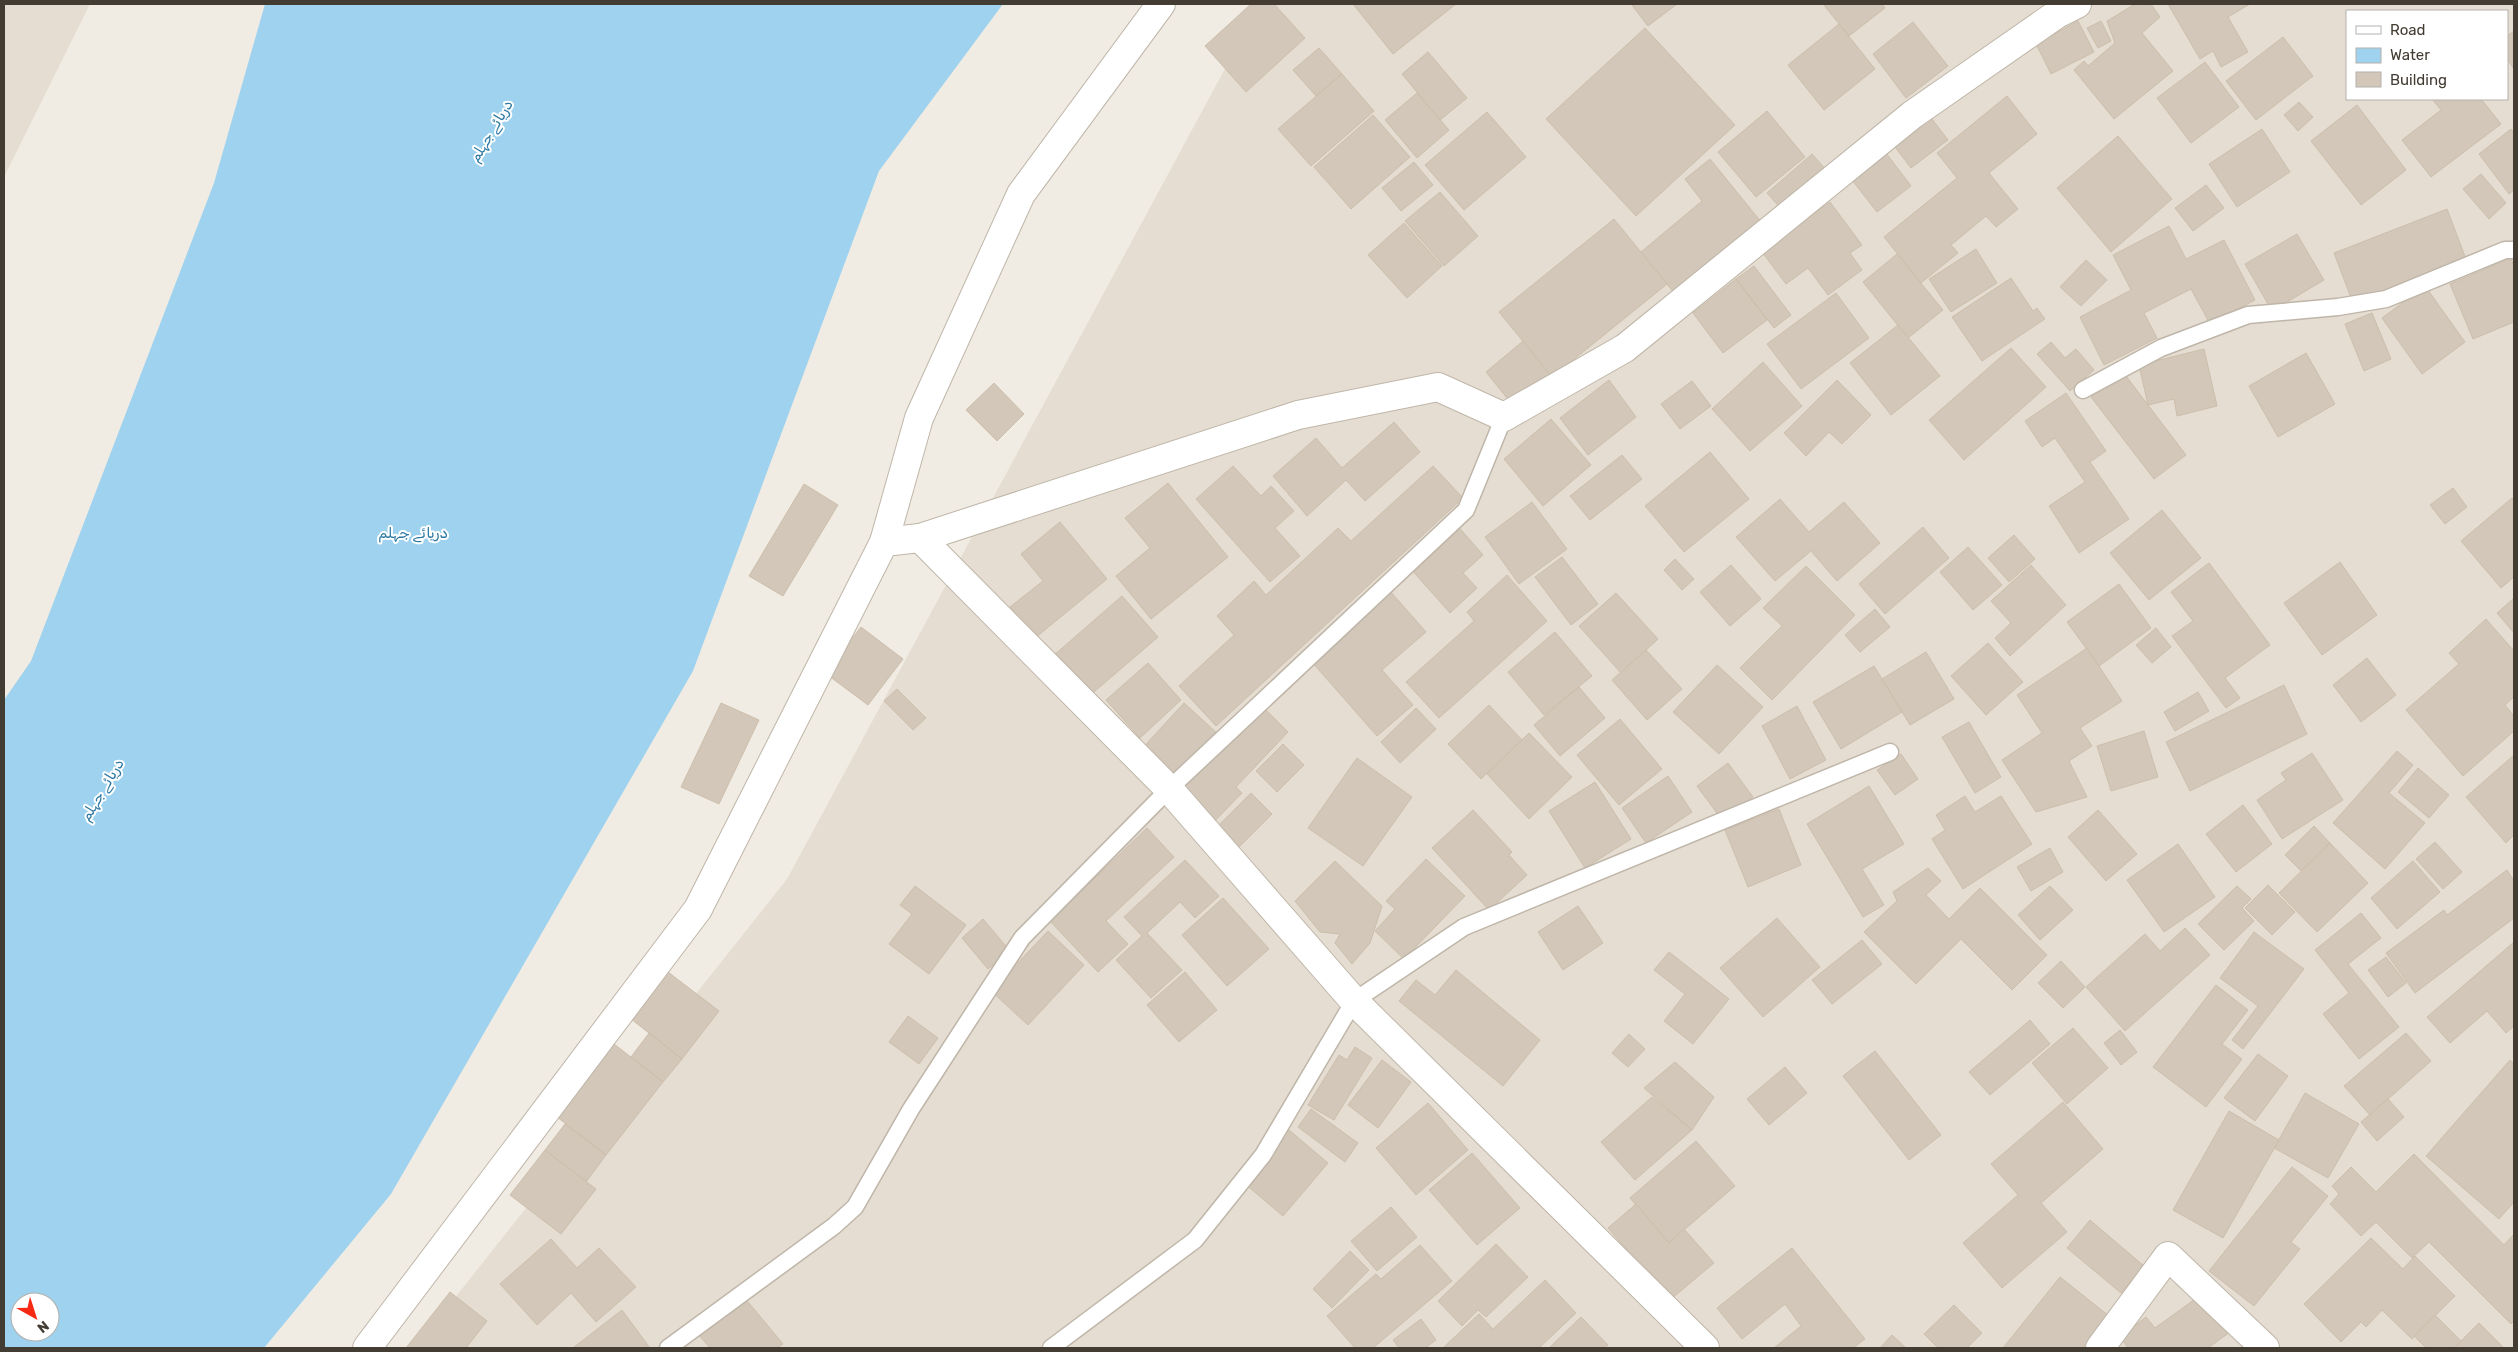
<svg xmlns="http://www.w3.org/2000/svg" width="2518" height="1352" viewBox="0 0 2518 1352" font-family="Rubik,'Noto Sans Arabic',sans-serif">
	<rect width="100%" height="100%" fill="#f1ece3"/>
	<g fill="#e5ddd1" fill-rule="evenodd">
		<polygon points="4,4 90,4 4,177"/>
		<path d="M1260,4H2514V1348H415L787,879ZM2347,11H2507V99H2347Z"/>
	</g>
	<path fill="#9fd2ee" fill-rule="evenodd" d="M265,4H1003L879,171L693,671L391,1194L264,1348H4V700L31,661L214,183ZM20,1302H50V1332H20Z"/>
	<g fill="#d2c7b8" stroke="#cdbeac">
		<polygon points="1251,4 1274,4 1305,38 1246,92 1205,46"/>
		<polygon points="1353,4 1456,4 1393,54"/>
		<polygon points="1631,4 1677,4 1648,26"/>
		<polygon points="1823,4 1882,4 1885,8 1849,36"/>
		<polygon points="2135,4 2151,4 2160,17 2142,33 2173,71 2114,119 2074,70 2084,61 2088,66 2115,43 2107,21"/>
		<polygon points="2168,4 2250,4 2228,17 2248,52 2221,67 2213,51 2200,59"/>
		<polygon points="2078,21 2094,52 2051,74 2036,44"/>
		<polygon points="2101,21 2111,41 2098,48 2087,28"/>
		<polygon points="1913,22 1948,66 1906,98 1873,54"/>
		<polygon points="1839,24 1875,69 1824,110 1788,65"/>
		<polygon points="1645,28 1735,125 1636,216 1546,119"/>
		<polygon points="2514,31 2514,69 2507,59 2507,36"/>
		<polygon points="2283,37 2313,76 2256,120 2226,81"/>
		<polygon points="1319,48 1342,74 1316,96 1293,70"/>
		<polygon points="1428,52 1467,98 1440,120 1402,74"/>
		<polygon points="2205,62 2239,107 2191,143 2157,98"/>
		<polygon points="1342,74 1374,111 1311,166 1278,129"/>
		<polygon points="1417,93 1449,130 1417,158 1385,120"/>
		<polygon points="2007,96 2037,134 1989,173 2018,209 1996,227 1986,216 1951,245 1958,253 1921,283 1884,237 1957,178 1937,153"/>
		<polygon points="2432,99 2481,99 2501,124 2431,177 2402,140 2441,110"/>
		<polygon points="2299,102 2313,117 2298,131 2284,115"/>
		<polygon points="2357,105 2406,170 2361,205 2311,141"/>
		<polygon points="1767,111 1805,157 1756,197 1718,152"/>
		<polygon points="1487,112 1526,157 1464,210 1425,165"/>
		<polygon points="1373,115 1410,157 1351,209 1314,167"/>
		<polygon points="1929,115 1948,140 1911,168 1892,143"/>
		<polygon points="2262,129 2290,172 2237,207 2209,164"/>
		<polygon points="2511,129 2514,133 2514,190 2509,194 2479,154"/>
		<polygon points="2118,136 2172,199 2111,252 2057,188"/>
		<polygon points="1886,153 1911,186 1877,212 1852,180"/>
		<polygon points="1812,154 1828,172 1783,211 1767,193"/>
		<polygon points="1710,159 1762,223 1675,294 1641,252 1702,201 1685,179"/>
		<polygon points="1414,162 1433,185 1401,211 1382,188"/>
		<polygon points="2481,174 2506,203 2489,219 2463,189"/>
		<polygon points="2206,185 2224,208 2193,231 2175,208"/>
		<polygon points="1440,192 1478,236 1444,266 1405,221"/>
		<polygon points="1830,202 1862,245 1850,253 1862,270 1828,295 1808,268 1786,284 1762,252"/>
		<polygon points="2447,209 2466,259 2353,303 2334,253"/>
		<polygon points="1614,219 1667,284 1552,377 1499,312"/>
		<polygon points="1404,223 1442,266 1407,298 1368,255"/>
		<polygon points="2169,226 2186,259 2224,240 2255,300 2210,324 2191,289 2144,313 2157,338 2104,365 2080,317 2131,290 2113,255"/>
		<polygon points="2297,234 2324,280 2272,311 2245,264"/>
		<polygon points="1976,249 1997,283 1951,312 1929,279"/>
		<polygon points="1897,254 1943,310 1908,338 1863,282"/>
		<polygon points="2511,258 2514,267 2514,322 2473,339 2450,284"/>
		<polygon points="2086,260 2107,280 2081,306 2060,287"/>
		<polygon points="1754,266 1791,315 1774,328 1736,279"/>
		<polygon points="2011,278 2033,311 2037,308 2045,319 1982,361 1952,317"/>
		<polygon points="1736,279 1767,320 1723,353 1693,313"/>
		<polygon points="2425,286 2465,342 2422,374 2382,318"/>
		<polygon points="1836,293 1869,338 1801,389 1767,344"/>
		<polygon points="2372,313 2391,359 2364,371 2345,324"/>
		<polygon points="1898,325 1940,376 1891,415 1850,363"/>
		<polygon points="1523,341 1552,377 1515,408 1486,372"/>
		<polygon points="2051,342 2065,358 2076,349 2094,370 2070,391 2037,354"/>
		<polygon points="2011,348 2046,387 1964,460 1929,420"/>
		<polygon points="2204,349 2217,406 2177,416 2174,399 2148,405 2139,365"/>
		<polygon points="2306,353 2335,404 2278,437 2249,386"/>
		<polygon points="1763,362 1802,406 1750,451 1712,409"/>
		<polygon points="2123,372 2186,455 2154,479 2091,397"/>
		<polygon points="1609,380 1636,417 1588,455 1560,418"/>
		<polygon points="1837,380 1871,415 1842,444 1829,432 1806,456 1784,433"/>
		<polygon points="1692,381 1711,406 1680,429 1661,404"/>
		<polygon points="994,383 1024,414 997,441 966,410"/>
		<polygon points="2066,393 2106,451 2090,462 2129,519 2079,553 2049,506 2085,482 2055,438 2042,447 2025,421"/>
		<polygon points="1551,419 1591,465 1543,506 1504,459"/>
		<polygon points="1394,422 1420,452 1365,501 1346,480 1307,516 1273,476 1316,438 1342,468"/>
		<polygon points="1710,452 1749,499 1684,552 1645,506"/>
		<polygon points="1622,455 1642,479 1590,520 1570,496"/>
		<polygon points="1233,466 1261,496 1271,486 1294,511 1275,528 1300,556 1270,582 1196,499"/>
		<polygon points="1433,466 1463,498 1216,726 1179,686 1234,635 1217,616 1254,581 1266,595 1338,528 1351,541"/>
		<polygon points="1168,483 1228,557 1151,619 1116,576 1150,548 1125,518"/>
		<polygon points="804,484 838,505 783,596 749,576"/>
		<polygon points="2453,488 2467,507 2445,524 2430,505"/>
		<polygon points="2512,498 2514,501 2514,577 2501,588 2461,541"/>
		<polygon points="1780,499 1809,532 1844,502 1880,543 1837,581 1811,551 1775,581 1736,537"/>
		<polygon points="1532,502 1567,549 1519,584 1485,537"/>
		<polygon points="2162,510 2201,558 2149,600 2110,553"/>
		<polygon points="1060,522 1107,579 1035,638 1010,607 1043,581 1021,554"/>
		<polygon points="1457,525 1483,555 1463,573 1477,588 1450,613 1410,568"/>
		<polygon points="1923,527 1949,558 1885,614 1859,584"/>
		<polygon points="2014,535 2035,559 2009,582 1988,558"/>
		<polygon points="1968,547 2002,585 1973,610 1940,572"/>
		<polygon points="1562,557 1598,604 1571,625 1535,577"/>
		<polygon points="1675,559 1694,579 1682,590 1664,570"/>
		<polygon points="2340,562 2377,615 2322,655 2284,603"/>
		<polygon points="2209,563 2270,645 2225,678 2240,698 2226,708 2172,636 2193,621 2171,592"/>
		<polygon points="1731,565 1761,599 1730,626 1700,592"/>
		<polygon points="2031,565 2066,605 2010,656 1995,638 2011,623 1991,601"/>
		<polygon points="1806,566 1855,615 1772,700 1740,668 1782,626 1763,608"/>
		<polygon points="1507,575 1547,621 1439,718 1406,682 1474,621 1467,612"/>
		<polygon points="2119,584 2151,628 2099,666 2067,622"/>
		<polygon points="1390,591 1426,632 1382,670 1413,705 1377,736 1311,661"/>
		<polygon points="1616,593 1658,639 1621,673 1579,626"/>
		<polygon points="1122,596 1158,637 1088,697 1053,656"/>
		<polygon points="2514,598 2514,633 2497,613"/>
		<polygon points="1875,609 1890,627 1860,652 1845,635"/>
		<polygon points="2486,619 2514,651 2514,697 2505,705 2514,716 2514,731 2463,776 2406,710 2459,664 2449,653"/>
		<polygon points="861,627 903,659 868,705 825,673"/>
		<polygon points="2156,628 2171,647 2152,663 2136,645"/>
		<polygon points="1555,632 1592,676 1544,715 1508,672"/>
		<polygon points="1988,643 2023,682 1986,715 1951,676"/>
		<polygon points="2087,648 2122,701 2080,728 2092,746 2069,761 2087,797 2036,812 2002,760 2042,733 2017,695"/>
		<polygon points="1646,650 1682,689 1647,720 1612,680"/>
		<polygon points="1926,652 1954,699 1910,725 1882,679"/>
		<polygon points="2367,658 2396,695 2361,722 2333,685"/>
		<polygon points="1148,663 1181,700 1140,738 1106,700"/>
		<polygon points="1717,665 1763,707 1719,754 1673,712"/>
		<polygon points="1874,666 1902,712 1841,749 1813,702"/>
		<polygon points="2284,685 2307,734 2190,791 2166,742"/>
		<polygon points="1579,687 1605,718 1560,756 1534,725"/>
		<polygon points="897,689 926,718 913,730 884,701"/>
		<polygon points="2198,692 2209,711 2175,731 2164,712"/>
		<polygon points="721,703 759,720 719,804 681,787"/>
		<polygon points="1184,703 1218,734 1172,784 1138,753"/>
		<polygon points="1260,704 1288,732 1236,787 1242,793 1209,827 1174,793"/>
		<polygon points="1489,705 1522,740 1481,779 1448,744"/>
		<polygon points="1797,706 1826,760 1790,779 1762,726"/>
		<polygon points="1416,708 1436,729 1400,763 1381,742"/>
		<polygon points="1620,719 1662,769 1619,805 1577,755"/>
		<polygon points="1969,722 2001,777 1975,793 1942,737"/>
		<polygon points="2144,731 2158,777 2111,791 2097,746"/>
		<polygon points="1529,733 1572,777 1529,819 1487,774"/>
		<polygon points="1283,744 1304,765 1277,792 1256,771"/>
		<polygon points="2397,751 2413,765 2389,793 2425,823 2385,869 2333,823"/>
		<polygon points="2312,753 2343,800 2282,839 2257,800 2286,780 2281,773"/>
		<polygon points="1901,754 1918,779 1895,795 1877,770"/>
		<polygon points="2514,755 2514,835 2506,843 2466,797"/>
		<polygon points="1357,758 1412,797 1363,866 1308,828"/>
		<polygon points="1728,763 1753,797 1722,820 1697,786"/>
		<polygon points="2418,768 2449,795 2429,818 2398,792"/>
		<polygon points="1668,776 1692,812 1646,843 1622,808"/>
		<polygon points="1595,782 1631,839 1585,868 1549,811"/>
		<polygon points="1869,786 1904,844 1862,869 1884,905 1863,917 1807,824"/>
		<polygon points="1251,793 1272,814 1239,847 1219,825"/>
		<polygon points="1965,796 1975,812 2001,796 2032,844 1963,889 1932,839 1945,830 1936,815"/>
		<polygon points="2243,805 2272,844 2236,872 2206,834"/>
		<polygon points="1779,809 1801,865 1748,887 1725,830"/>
		<polygon points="1473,810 1512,852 1509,855 1527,875 1489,910 1432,848"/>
		<polygon points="2098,810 2137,854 2106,881 2068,837"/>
		<polygon points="2314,826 2330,843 2301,871 2285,855"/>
		<polygon points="1147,828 1174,857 1106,921 1128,944 1098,972 1050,921"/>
		<polygon points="2435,842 2462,872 2443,889 2416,859"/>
		<polygon points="2330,843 2368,883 2317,932 2279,893"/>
		<polygon points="2178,844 2215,897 2164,932 2127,880"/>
		<polygon points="2050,848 2063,872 2031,891 2017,867"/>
		<polygon points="1426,859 1465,896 1404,959 1375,931 1395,909 1386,901"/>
		<polygon points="1185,860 1219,896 1195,918 1180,902 1147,933 1182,970 1151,998 1116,960 1142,936 1124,917"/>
		<polygon points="1335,861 1382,906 1370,943 1352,964 1335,943 1340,934 1320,932 1295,901"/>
		<polygon points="2413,861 2440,892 2397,929 2371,898"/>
		<polygon points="1928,868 1941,881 1926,895 1949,919 1980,888 2047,955 2012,990 1961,939 1916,984 1864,932 1897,901 1893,892"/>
		<polygon points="2507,870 2514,881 2514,918 2415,993 2386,953 2444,910 2447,915"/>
		<polygon points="2268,885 2295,912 2272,935 2245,908"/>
		<polygon points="915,886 966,925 929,974 889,944 912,914 900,905"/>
		<polygon points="2050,886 2073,910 2040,940 2018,915"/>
		<polygon points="2237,886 2251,899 2242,908 2254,921 2224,950 2198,924"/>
		<polygon points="1223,898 1269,949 1227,986 1182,935"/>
		<polygon points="1578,906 1603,943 1563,970 1538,932"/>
		<polygon points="2361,913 2381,938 2348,964 2399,1027 2359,1059 2323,1014 2349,993 2315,950"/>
		<polygon points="1777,918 1820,967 1763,1017 1720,968"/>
		<polygon points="983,919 1010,951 988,969 962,938"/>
		<polygon points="2185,928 2210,955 2125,1031 2086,987 2145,934 2160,951"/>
		<polygon points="1048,931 1084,965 1028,1025 991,991"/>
		<polygon points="2254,932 2304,969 2243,1049 2232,1040 2258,1006 2220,978"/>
		<polygon points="1862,940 1882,964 1832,1004 1812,980"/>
		<polygon points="2514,942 2514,1026 2506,1033 2487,1011 2450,1043 2427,1017"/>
		<polygon points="1669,952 1729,999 1693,1044 1664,1021 1685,994 1654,970"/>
		<polygon points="2386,957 2406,983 2388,997 2368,970"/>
		<polygon points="2061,961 2085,987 2063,1008 2038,983"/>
		<polygon points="1456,970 1540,1040 1503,1086 1399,1001 1416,980 1435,995"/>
		<polygon points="668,972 719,1011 682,1059 631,1019"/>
		<polygon points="1185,972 1217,1010 1179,1042 1147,1005"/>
		<polygon points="2216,985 2248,1010 2222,1044 2242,1059 2206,1107 2153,1067"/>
		<polygon points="908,1016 938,1038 919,1064 889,1042"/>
		<polygon points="2030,1020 2050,1044 1990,1095 1969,1072"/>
		<polygon points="2073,1028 2108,1068 2067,1104 2032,1063"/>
		<polygon points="2120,1030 2137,1052 2121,1065 2104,1043"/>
		<polygon points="649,1033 682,1059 663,1082 631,1057"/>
		<polygon points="2406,1033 2431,1061 2370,1115 2344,1086"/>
		<polygon points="1629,1034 1645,1049 1628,1067 1612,1053"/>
		<polygon points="614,1044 663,1082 606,1155 557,1117"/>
		<polygon points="1355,1047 1372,1058 1334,1120 1308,1105 1339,1055 1347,1060"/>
		<polygon points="1875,1051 1941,1135 1909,1160 1843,1076"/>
		<polygon points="2258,1054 2288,1076 2255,1121 2224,1098"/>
		<polygon points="1382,1060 1411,1082 1378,1128 1348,1105"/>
		<polygon points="2510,1060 2514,1064 2514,1202 2499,1219 2426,1156"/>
		<polygon points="1675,1062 1714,1097 1692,1130 1644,1088"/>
		<polygon points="1785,1067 1807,1093 1769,1125 1747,1099"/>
		<polygon points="2305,1093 2359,1124 2328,1178 2274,1148"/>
		<polygon points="1652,1097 1692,1130 1635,1180 1601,1142"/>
		<polygon points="2388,1099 2404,1117 2377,1141 2361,1122"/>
		<polygon points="2063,1102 2103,1149 2041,1203 2067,1232 2002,1288 1963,1243 2018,1195 1991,1164"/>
		<polygon points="1428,1103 1468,1150 1416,1195 1376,1148"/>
		<polygon points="1311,1109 1358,1143 1345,1162 1298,1127"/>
		<polygon points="2229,1111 2279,1140 2223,1238 2173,1210"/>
		<polygon points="565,1124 606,1155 586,1182 545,1150"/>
		<polygon points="1289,1130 1328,1163 1283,1216 1244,1183"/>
		<polygon points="1696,1141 1735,1186 1669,1243 1630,1198"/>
		<polygon points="545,1150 596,1189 561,1234 510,1195"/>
		<polygon points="1472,1153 1520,1208 1477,1245 1429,1190"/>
		<polygon points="2414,1154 2504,1245 2514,1234 2514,1321 2511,1324 2429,1242 2412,1258 2376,1222 2361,1236 2330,1204 2339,1194 2332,1186 2351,1167 2376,1192"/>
		<polygon points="2292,1167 2328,1196 2291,1242 2300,1249 2254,1306 2209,1271"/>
		<polygon points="1636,1204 1669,1243 1684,1229 1714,1263 1670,1300 1608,1228"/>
		<polygon points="1391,1207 1417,1237 1377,1271 1351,1241"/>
		<polygon points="2090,1220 2144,1266 2121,1293 2067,1248"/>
		<polygon points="2371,1238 2403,1269 2415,1256 2455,1296 2412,1339 2382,1310 2366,1327 2361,1322 2341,1342 2304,1304"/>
		<polygon points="551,1239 577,1268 599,1248 636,1287 596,1322 571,1293 537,1325 500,1284"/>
		<polygon points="1496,1244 1528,1277 1486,1317 1478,1310 1462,1326 1438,1301"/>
		<polygon points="1420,1245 1452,1281 1373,1348 1355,1348 1327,1316 1376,1274 1381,1279"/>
		<polygon points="1792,1248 1865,1339 1853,1348 1774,1348 1801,1326 1785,1304 1742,1339 1717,1308"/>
		<polygon points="1350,1251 1369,1270 1332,1308 1313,1289"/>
		<polygon points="2060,1277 2109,1316 2083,1348 2003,1348"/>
		<polygon points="1545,1280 1576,1313 1539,1348 1443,1348 1479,1314 1493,1329"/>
		<polygon points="450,1292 487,1321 466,1348 406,1348"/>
		<polygon points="2202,1294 2230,1332 2208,1348 2128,1348 2120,1337 2146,1317 2155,1328"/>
		<polygon points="744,1297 783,1344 777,1348 710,1348 699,1335"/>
		<polygon points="1954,1305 1982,1333 1967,1348 1938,1348 1924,1334"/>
		<polygon points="622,1310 650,1348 573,1348"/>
		<polygon points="2435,1315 2461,1341 2454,1348 2426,1348 2414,1336"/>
		<polygon points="1581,1317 1608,1345 1605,1348 1549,1348"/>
		<polygon points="1421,1319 1436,1340 1425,1348 1399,1348 1393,1340"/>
		<polygon points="2479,1323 2504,1348 2454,1348"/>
		<polygon points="1892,1335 1906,1348 1880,1348"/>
	</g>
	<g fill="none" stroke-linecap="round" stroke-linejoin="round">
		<defs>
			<g id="service">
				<polyline points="2083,390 2161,348 2248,315 2338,307 2386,299 2505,250 2514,250"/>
				<polyline points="668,1348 834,1226 855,1207 911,1109 1022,938 1169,789 1466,510 1504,417"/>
				<polyline points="1051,1348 1195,1240 1263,1155 1354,1001 1464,927 1890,752"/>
			</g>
			<g id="minor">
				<polyline points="920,538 1298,415 1438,387 1504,417 1625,348 1912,115 2057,14 2077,4"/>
				<polyline points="2100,1348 2168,1256 2265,1348"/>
			</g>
			<g id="tertiary">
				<polyline points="884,542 920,538 1169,789 1354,1001 1705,1348"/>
				<polyline points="367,1348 698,909 884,542 919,418 1021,194 1161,4"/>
			</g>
		</defs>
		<use href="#service" stroke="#bfb6a9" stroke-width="19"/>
		<use href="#minor" stroke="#bfb6a9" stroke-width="30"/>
		<use href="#tertiary" stroke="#bfb6a9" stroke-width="30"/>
		<use href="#service" stroke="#fff" stroke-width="16"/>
		<use href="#minor" stroke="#fff" stroke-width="28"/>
		<use href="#tertiary" stroke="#fff" stroke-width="28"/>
	</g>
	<g text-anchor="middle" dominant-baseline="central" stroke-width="4" stroke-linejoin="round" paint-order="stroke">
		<g font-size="15" font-style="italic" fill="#2e7aa4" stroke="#fff">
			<text transform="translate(491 131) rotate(-59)">دریائے جہلم</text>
			<text x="413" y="533">دریائے جہلم</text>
			<text transform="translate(102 790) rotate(-59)">دریائے جہلم</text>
		</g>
	</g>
	<rect width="2518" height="1352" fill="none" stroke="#433c33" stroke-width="10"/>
	<rect x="2346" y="10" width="162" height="90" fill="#ffffff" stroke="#b4b1ad"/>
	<rect x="2356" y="26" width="25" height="8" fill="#ffffff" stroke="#b4b1ad"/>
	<text x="2390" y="35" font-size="15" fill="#433c33">Road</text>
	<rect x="2356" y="48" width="25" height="15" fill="#9fd2ee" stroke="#b4b1ad"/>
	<text x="2390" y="60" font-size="15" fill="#433c33">Water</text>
	<rect x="2356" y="72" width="25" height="15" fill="#d2c7b8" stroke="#b4b1ad"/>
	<text x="2390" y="85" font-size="15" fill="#433c33">Building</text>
	<g transform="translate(35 1317) rotate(141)"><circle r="24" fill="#ffffff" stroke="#b4b1ad"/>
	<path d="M0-4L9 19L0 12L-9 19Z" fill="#f62914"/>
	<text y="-8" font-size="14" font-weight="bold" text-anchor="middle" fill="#433c33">N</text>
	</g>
</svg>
